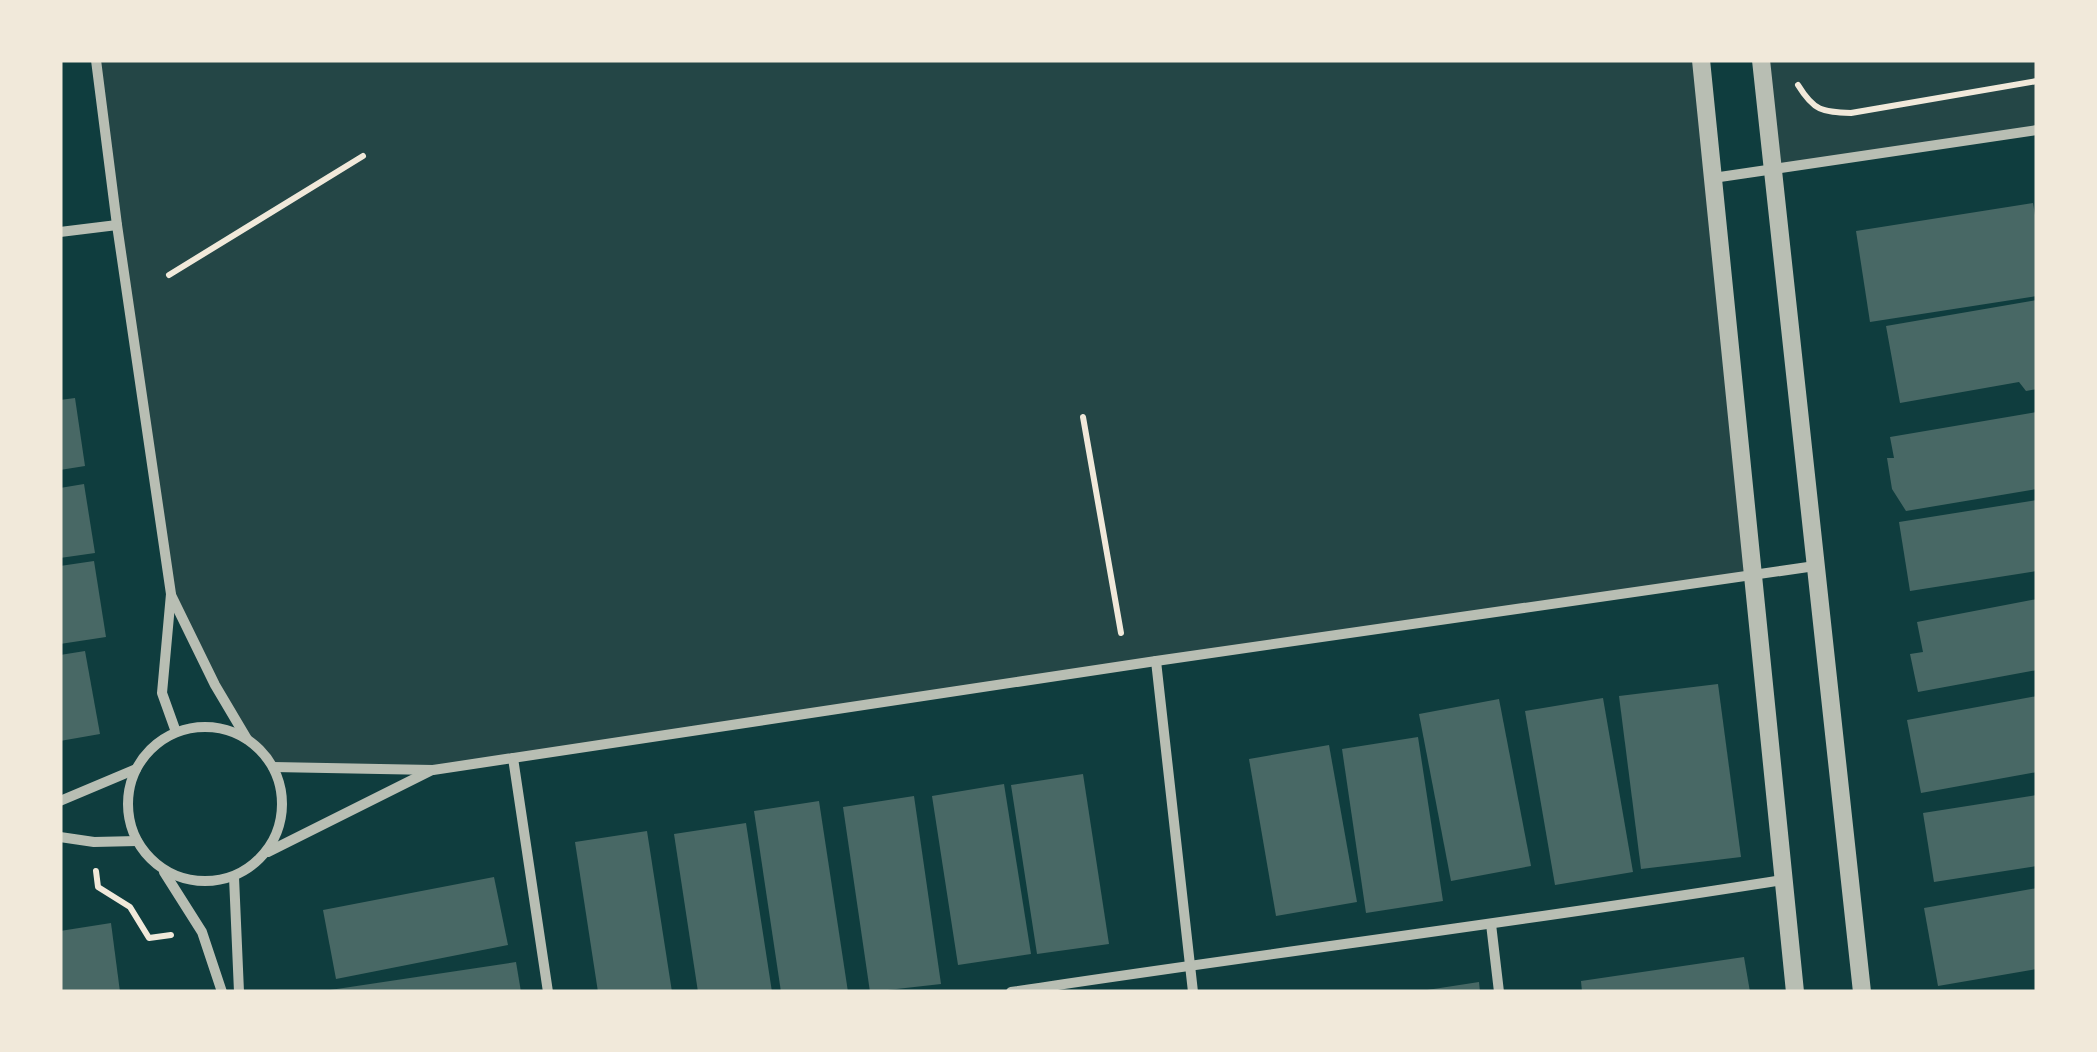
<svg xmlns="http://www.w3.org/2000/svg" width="2097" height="1052" viewBox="0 0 2097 1052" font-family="Manrope,sans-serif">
	<rect width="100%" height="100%" fill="#0f3d3e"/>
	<g fill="#244646">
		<polygon points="96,60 1701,60 1754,574 433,770 273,767 262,752 248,740 171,594"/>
		<polygon points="1761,60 2037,60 2037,130 1773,169"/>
	</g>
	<g fill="#486865">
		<polygon points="2033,203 2037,227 2037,296 1870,322 1856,231"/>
		<polygon points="2037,300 2037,389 2026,391 2019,382 1900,403 1886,326"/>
		<polygon points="75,398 85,466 60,470 60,400"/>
		<polygon points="2037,412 2037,489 1906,511 1892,489 1887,458 1894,458 1890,437"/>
		<polygon points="84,484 95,553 60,558 60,488"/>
		<polygon points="2037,500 2037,571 1910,591 1899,522"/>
		<polygon points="94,561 106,637 60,644 60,566"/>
		<polygon points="2037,599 2037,670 1918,692 1910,654 1923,652 1917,622"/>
		<polygon points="85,651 100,734 60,741 60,655"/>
		<polygon points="1718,684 1741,857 1641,869 1619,696"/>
		<polygon points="2037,696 2037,772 1921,793 1907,720"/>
		<polygon points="1603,698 1633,872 1555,885 1525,711"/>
		<polygon points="1499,699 1531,866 1451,881 1419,714"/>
		<polygon points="1418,737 1443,901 1366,913 1342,749"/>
		<polygon points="1329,745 1357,902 1276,916 1249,759"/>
		<polygon points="1083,774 1109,944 1037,954 1011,785"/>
		<polygon points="1004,784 1031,954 958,965 932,796"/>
		<polygon points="2037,795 2037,866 1934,882 1923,813"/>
		<polygon points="914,796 941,984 870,992 843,807"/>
		<polygon points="819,801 848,992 781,992 754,811"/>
		<polygon points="746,823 772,992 698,992 674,834"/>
		<polygon points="647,831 672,992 598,992 575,842"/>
		<polygon points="494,877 508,945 336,979 323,910"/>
		<polygon points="2037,888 2037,969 1938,986 1924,908"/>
		<polygon points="111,923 120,992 60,992 60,931"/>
		<polygon points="1744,957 1750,992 1582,992 1581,981"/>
		<polygon points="516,962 521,992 330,992 330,990"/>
		<polygon points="1479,982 1480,992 1427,992 1427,990"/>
	</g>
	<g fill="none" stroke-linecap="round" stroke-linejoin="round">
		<g stroke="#f1e9da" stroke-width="6">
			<path d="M1798,85C1814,111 1822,112 1851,113L2037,81"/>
			<polyline points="169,275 363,156"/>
			<polyline points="1083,417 1121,633"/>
			<polyline points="96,871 98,887 130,907 149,938 171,935"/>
		</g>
		<g stroke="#b8beb3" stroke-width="10">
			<polyline points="96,60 117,225 171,594 162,693 176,732"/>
			<polyline points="1713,178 2037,130"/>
			<polyline points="60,232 117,225"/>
			<polyline points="171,595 215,685 247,739"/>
			<polyline points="1156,661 1193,992"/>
			<circle cx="205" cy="804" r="77"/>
			<polyline points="513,758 548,992"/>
			<polyline points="273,767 433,770 1156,661 1815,566"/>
			<polyline points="60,801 136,769"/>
			<polyline points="60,837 94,842 137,841"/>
			<polyline points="268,852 432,770"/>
			<polyline points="164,872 202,932 222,992"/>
			<polyline points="234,877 239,992"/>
			<polyline points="1491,924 1499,992"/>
			<path d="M1011,992C1268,953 1526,921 1782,880"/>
		</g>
		<g stroke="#b8beb3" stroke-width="18">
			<polyline points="1701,60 1795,992"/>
			<polyline points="1761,60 1862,992"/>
		</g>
	</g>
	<rect width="2097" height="1052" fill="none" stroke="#f1e9da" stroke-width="125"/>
</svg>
